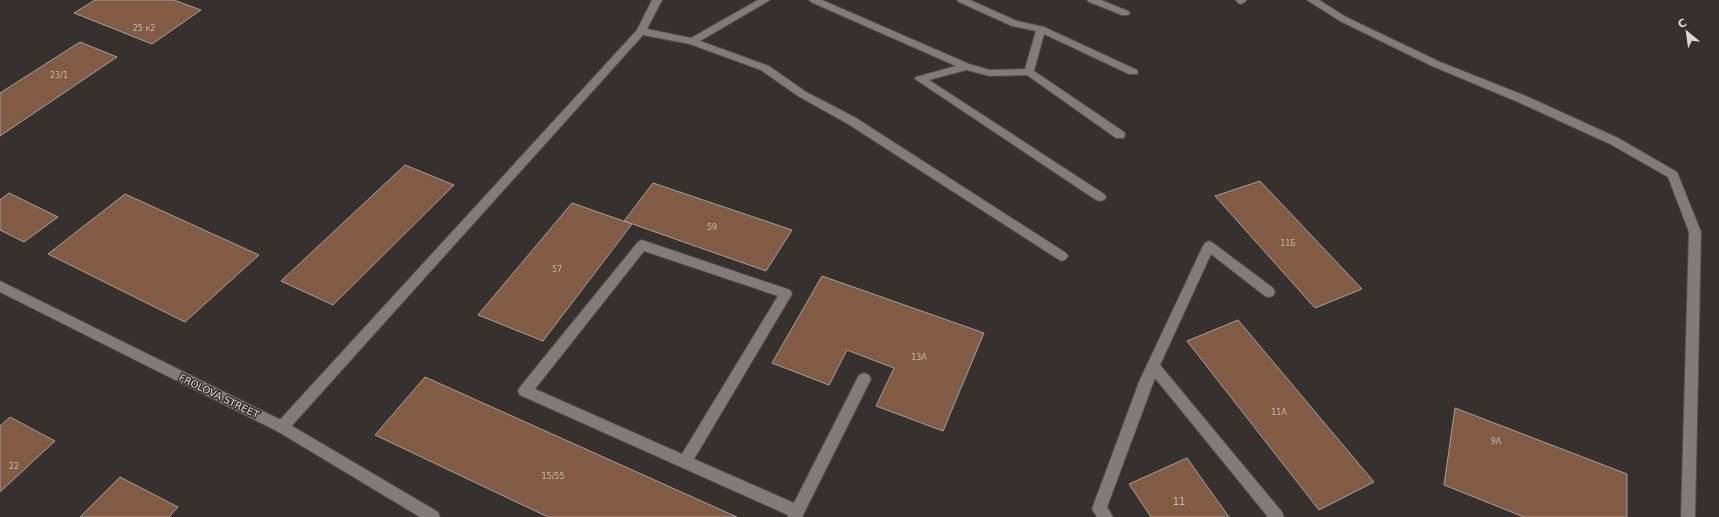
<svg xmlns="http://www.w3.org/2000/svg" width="1719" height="517" viewBox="0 0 1719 517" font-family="'DejaVu Sans',sans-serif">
	<rect width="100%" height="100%" fill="#36302e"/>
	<g fill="#825b44" stroke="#a6a09d">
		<polygon points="95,0 174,0 201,10 152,44 74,13"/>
		<polygon points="80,42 117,57 0,136 0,93"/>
		<polygon points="405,165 454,185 333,305 281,281"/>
		<polygon points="1260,181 1362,289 1315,308 1215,196"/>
		<polygon points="653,183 792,230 766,271 624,221"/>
		<polygon points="9,193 58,217 24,242 0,230 0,200"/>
		<polygon points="125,194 259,255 185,322 48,254"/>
		<polygon points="572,203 632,224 543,341 478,315"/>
		<polygon points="822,276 984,333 943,431 876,406 894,368 847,350 829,385 772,363"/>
		<polygon points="1238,320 1374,482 1319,510 1187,341"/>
		<polygon points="425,377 737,517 548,517 375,435"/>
		<polygon points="1455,408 1627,474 1627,517 1524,517 1444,485"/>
		<polygon points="10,417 55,441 0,492 0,426"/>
		<polygon points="1187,458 1229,517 1151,517 1129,484"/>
		<polygon points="120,477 178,507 169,517 80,517"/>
	</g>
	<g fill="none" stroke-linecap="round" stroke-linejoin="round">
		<defs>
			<g id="lane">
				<polygon points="652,0 662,0 647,29 691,38 758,0 770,0 700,41 769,66 806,92 856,118 1066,253 1068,256 1066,259 1062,261 1058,259 848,124 798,96 761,70 690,44 643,35 287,431 282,433 277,431 275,427 277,423 637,30"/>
				<polygon points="809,0 822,0 969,64 990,70 1025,69 1036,31 1012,26 959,2 957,0 970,0 1017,21 1044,27 1137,70 1138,72 1137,74 1129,74 1044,34 1034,71 1124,132 1125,135 1124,138 1116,138 1027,75 990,76 966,70 929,80 1104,194 1106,197 1104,200 1100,201 1096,200 915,79 916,77 956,66 811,2"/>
				<polygon points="1087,0 1101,0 1128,11 1130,13 1128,15 1122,15 1089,2"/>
				<polygon points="1236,0 1246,0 1246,1 1241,4 1238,3"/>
				<polygon points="1307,0 1319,0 1346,17 1440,62 1526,96 1618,138 1677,172 1701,232 1695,517 1681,517 1689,232 1668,177 1610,144 1518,102 1432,66 1340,21"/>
				<path d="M642,240L790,290L792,294L694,459L794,503L859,375L864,373L869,375L871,379L802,517H788V515L520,395L518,391L520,387L638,242ZM644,251L778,296L682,454L535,389Z"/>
				<polygon points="1209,241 1213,243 1273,288 1275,292 1273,296 1269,297 1265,296 1211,254 1160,365 1282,512 1284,517 1268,517 1155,378 1107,507 1113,517 1097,517 1092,509 1139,382 1203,246 1205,243"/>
			</g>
			<polygon id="street" points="0,281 287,423 438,512 440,517 420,517 277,431 0,292"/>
		</defs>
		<use href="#lane" stroke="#524e4c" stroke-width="2"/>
		<use href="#street" stroke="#524e4c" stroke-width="2"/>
		<use href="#lane" fill="#827b79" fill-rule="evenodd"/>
		<use href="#street" fill="#827b79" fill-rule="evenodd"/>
	</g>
	<g text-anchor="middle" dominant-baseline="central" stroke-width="3" stroke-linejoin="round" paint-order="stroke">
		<g font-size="8" fill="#c6b9b2">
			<text x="144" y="28">25 к2</text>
			<text x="59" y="75">23/1</text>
			<text x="712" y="227">59</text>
			<text x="1288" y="243">11Б</text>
			<text x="557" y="269">57</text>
			<text x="919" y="357">13А</text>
			<text x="1279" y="412">11А</text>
			<text x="1496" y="441">9А</text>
			<text x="14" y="466">22</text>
			<text x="553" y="476">15/55</text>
		</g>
		<g font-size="10" fill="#dcd8d7" stroke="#36302e">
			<text transform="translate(219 396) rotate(26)">FROLOVA STREET</text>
		</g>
		<g font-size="10" fill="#c6b9b2">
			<text x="1179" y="501">11</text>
		</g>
	</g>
	<g transform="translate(1687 32) rotate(331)" stroke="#36302e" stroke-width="3" paint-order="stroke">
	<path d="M0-3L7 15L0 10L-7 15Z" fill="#dcd8d7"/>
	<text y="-6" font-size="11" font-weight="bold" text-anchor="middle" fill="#dcd8d7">С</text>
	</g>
</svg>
